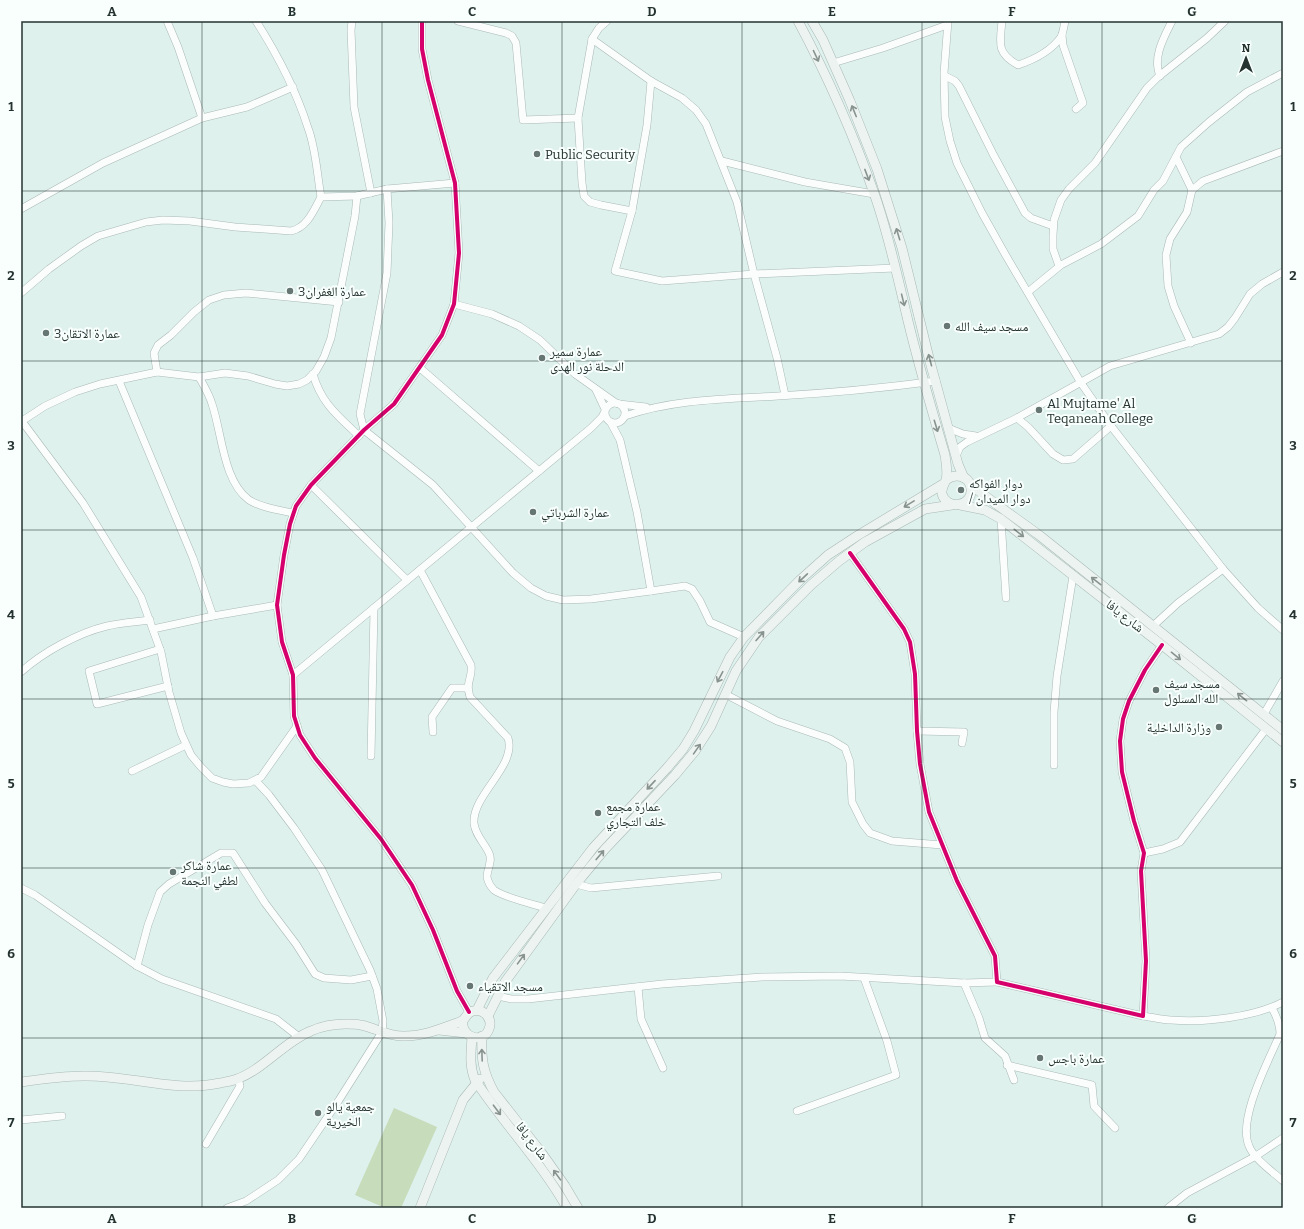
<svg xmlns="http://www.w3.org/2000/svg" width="1304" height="1229" viewBox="0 0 1304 1229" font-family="Bitter,'Noto Naskh Arabic',serif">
	<rect width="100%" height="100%" fill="#def1ed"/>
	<polygon fill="#c7dcba" points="394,1108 437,1127 401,1208 385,1208 355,1195"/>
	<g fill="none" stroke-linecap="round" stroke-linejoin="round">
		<defs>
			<g id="street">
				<polyline points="167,21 178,47 202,118"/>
				<path d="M256,21C277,54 296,90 308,128C316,149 317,174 321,197"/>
				<polyline points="352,21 351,30 354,107 371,193"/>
				<polyline points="422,21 422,49 428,80 455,183 459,253 454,304 442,335 394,404 364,430 311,485 296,506 290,524 284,555 277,605 282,642 293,675 294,716 300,735 315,758 381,839 412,885 433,930 457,991 469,1012"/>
				<polyline points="458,21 506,33 512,36 516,43 523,120 578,118"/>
				<polyline points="607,21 599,28 592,39 578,118 582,183 584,196 590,202 601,205 632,211"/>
				<polyline points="948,21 944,73 945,117 950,141 957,163 982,213 1005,254 1081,383 1111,426"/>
				<path d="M1002,21C1000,43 996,53 1018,65C1033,60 1051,51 1061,37C1063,33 1064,26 1065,21"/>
				<polyline points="1062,35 1063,45 1083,103 1076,109"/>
				<polyline points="592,39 651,81 682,98 696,110 706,124 737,202 754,274 777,358 785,395"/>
				<polyline points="833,63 883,48 947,25"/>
				<polyline points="945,76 955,81 959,86 993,154 1025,213 1031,218 1053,226"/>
				<path d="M1160,76C1152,58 1164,37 1172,21"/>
				<polyline points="651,81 647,125 632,211 615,271 662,281 754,274 895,268"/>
				<polyline points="1176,157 1192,190"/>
				<polyline points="722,161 805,182 874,194"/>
				<polyline points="387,189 389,223 387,273 360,414 364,430 433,485 513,573 531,588 546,596 563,600 591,599 651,591"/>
				<polyline points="21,209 103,163 202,118 247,107 293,87"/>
				<polyline points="1059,266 1053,249 1053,235 1054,220 1061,200 1069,189 1095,163 1147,88 1158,77 1207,38 1225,21"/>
				<polyline points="1028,292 1061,265 1101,244 1138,216 1154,190 1163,181 1181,147 1209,122 1247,92 1283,73"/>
				<path d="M21,293L49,269L81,246L98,236L146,222L163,220L190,221L235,227L291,231C307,228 314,210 321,197L357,196L387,189L455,183"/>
				<polyline points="454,304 492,314 519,326 540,340 575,374 616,403"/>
				<polyline points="1191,343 1174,306 1168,286 1166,255 1170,239 1187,212 1192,190 1203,181 1283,151"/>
				<polyline points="420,368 539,471"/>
				<polyline points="157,372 154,353 158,345 171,335 194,312 209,300 224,295 246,293 339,302"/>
				<path d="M313,374C321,403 338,416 359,436"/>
				<path d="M199,377C204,386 209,394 212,404C222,433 223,481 249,500C262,508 279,510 293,513"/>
				<polyline points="119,381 193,558 213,616"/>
				<polyline points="596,390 605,409"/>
				<circle cx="615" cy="413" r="10"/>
				<polyline points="619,404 646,407"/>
				<path d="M625,416C674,399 727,399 778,396C831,393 883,388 936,381"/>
				<polyline points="1017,418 1028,427 1053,454 1063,460 1073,459 1111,426 1223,569 1258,608 1283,630"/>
				<polyline points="21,420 83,503 141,597 161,652 169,692 181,733 191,755 201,767 212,778 223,782 233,784 249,783 261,777 297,726"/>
				<polyline points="22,421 45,406 75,392 100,384 157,372 199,377 225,373 248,376 275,384 287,386 299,384 307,380 316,371 324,357 331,338 355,216 357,196"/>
				<polyline points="611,423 620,440 637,512 651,591 685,586 692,589 700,601 710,622 744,637"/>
				<polyline points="948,428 963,434 976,436"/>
				<polyline points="956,456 960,447 967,442 1017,418 1110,366 1219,334 1228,327 1235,318 1250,294 1262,284 1283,272"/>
				<polyline points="311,485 407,580"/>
				<polyline points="1001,519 1006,598"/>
				<polyline points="850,553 904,629 910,642 915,674 917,731 920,764 929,812 957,881 995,956 997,982 1143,1016 1146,961 1141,871 1144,853 1134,821 1122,772 1120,741 1123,719 1129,701 1145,670 1162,645"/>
				<path d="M420,570L471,665C473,678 465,681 470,697L508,738C517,766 472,795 474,823C475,835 484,842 489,853C493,861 487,869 487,877C488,882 491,887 494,890C505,898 533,904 546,908"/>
				<polyline points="1153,626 1178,603 1223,569"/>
				<polyline points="153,629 213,616 277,605"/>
				<polyline points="160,649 89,671 97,704 168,686"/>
				<path d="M21,672C43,652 78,633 107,626C121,623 136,622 150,620"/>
				<polyline points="293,675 591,428 602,417 604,413"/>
				<polyline points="725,694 777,721 830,739 845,748 850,762 852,802 863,824 870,833 892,841 942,845"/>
				<polyline points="1264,714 1283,681"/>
				<polyline points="917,731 964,732 962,743"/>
				<polyline points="433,732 432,717 452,688 467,688"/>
				<polyline points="371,756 374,608"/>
				<polyline points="1054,765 1054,712 1057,676 1073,576"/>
				<polyline points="132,771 186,745"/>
				<polyline points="1144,853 1163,849 1180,842 1266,729"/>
				<polyline points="576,884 591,888 718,876"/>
				<polyline points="21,888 35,895 137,966 162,979 276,1019 299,1037"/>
				<polyline points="137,966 148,925 160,892 169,884 221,853 233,853 265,903 296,944 315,974 324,978 351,980 372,976"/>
				<polyline points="964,983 979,1018 985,1038 1005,1056 1014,1080"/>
				<polyline points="638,987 641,1019 663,1068"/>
				<polyline points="498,996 511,999 528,999 662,984 762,977 840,976 964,983 997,982"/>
				<path d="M1272,1008C1277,1017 1280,1024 1280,1034C1269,1060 1237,1119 1249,1146C1254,1159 1273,1172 1283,1181"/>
				<path d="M1143,1016C1152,1017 1162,1020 1171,1020C1204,1023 1254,1017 1283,1002"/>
				<polyline points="1007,1065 1092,1085 1094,1106 1115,1128"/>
				<polyline points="797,1111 896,1075 887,1041 864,978"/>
				<polyline points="21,1120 62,1116"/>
				<polyline points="206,1144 240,1086 238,1078"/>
				<polyline points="227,1208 246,1201 278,1180 299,1159 339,1100 382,1032 383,1021 377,989 370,970 322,870 294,828 269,795 256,781"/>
				<polyline points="1168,1208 1187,1193 1256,1156 1283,1138"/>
			</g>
			<g id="secondary">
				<path d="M798,21C828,77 854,136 875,196C889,236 898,279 908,321C919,366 932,411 945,455C946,462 948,473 946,480C944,485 941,488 942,494C947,511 973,506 971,489C970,475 955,473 946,480"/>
				<polyline points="812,21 823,40 850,101 877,169 902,248 929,358 958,464 964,478"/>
				<path d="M970,484C992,502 1016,518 1039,535C1120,600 1202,665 1283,730"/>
				<polyline points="960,505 985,510 1001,519 1162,645 1283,742"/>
				<polyline points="477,1010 493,978 593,848 667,768 683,749 694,731 730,657 744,637 800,580 828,555 857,536 943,484"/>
				<polyline points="488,1016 505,982 576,884 605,849 675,775 695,751 711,726 736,671 759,637 811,585 839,561 865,542 925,509 952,505"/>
				<polyline points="439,1030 466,1033"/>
				<path d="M482,1036C481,1059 483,1072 494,1092L541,1152L565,1186L578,1208"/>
				<path d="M472,1037C471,1052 469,1066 475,1080C504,1124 541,1162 567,1208"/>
				<path d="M21,1082C42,1079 63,1076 84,1076C130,1075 175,1093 220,1083C225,1082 232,1081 237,1079C264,1069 284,1042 311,1031C322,1026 334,1024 346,1024C351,1024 357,1024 361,1025C376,1028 389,1037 405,1036C422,1036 438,1030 454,1024C456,1023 461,1022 463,1020C467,1017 467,1012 473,1011C484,1008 493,1019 489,1029C483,1045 460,1037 463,1020"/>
				<polyline points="420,1208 463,1100 480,1079"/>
			</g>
		</defs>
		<use href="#street" stroke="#aab9b6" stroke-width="8"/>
		<use href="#secondary" stroke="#aab9b6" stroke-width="10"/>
		<use href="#street" stroke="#fafdfc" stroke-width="7"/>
		<use href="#secondary" stroke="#ecf3f0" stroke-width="9"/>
		<defs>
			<g id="cycleway">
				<polyline points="422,21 422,49 428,80 455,183 459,253 454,304 442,335 394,404 364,430 311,485 296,506 290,524 284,555 277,605 282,642 293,675 294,716 300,735 315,758 381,839 412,885 433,930 457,991 469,1012"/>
				<polyline points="850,553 904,629 910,642 915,674 917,731 920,764 929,812 957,881 995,956 997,982 1143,1016 1146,961 1141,871 1144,853 1134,821 1122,772 1120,741 1123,719 1129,701 1145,670 1162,645"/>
			</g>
		</defs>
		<use href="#cycleway" stroke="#f8fffd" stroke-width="6"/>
		<use href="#cycleway" stroke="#d6006c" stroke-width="4"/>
	</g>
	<defs><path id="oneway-shaft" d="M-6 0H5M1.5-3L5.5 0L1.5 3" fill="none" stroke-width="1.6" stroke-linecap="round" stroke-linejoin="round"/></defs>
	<g stroke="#889390">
		<use href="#oneway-shaft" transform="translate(816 56) rotate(65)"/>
		<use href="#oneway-shaft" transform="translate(854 111) rotate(-112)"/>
		<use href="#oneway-shaft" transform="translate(867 175) rotate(69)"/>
		<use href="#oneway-shaft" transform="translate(898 234) rotate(-107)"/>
		<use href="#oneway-shaft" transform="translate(903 300) rotate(76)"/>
		<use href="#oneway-shaft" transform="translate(930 360) rotate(-105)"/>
		<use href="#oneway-shaft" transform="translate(936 426) rotate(73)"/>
		<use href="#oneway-shaft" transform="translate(909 504) rotate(149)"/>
		<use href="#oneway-shaft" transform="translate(1019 533) rotate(38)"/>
		<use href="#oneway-shaft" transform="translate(803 578) rotate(137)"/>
		<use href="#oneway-shaft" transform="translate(1096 581) rotate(-142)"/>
		<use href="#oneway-shaft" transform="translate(760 636) rotate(-49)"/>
		<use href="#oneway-shaft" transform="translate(1176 656) rotate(39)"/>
		<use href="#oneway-shaft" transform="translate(720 677) rotate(118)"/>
		<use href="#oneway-shaft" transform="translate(1242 697) rotate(-141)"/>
		<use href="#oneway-shaft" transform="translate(697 749) rotate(-55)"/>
		<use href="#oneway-shaft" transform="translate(651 785) rotate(133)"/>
		<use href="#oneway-shaft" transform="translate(600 855) rotate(-50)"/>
		<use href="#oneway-shaft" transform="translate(521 959) rotate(-54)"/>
		<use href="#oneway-shaft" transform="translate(482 1055) rotate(-92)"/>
		<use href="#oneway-shaft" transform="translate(497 1110) rotate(53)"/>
		<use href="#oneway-shaft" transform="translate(557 1175) rotate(-126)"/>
	</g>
	<path fill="none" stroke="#253330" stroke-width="1" stroke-opacity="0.55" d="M202,21V1208M382,21V1208M562,21V1208M742,21V1208M922,21V1208M1102,21V1208M21,191H1283M21,361H1283M21,530H1283M21,699H1283M21,868H1283M21,1038H1283"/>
	<g fill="#667672" stroke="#f8fffd" stroke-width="1.5">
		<circle cx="537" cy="154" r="4"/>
		<circle cx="290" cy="291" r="4"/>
		<circle cx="947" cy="326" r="4"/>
		<circle cx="46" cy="333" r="4"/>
		<circle cx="542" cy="358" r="4"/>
		<circle cx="1039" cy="410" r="4"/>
		<circle cx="961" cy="490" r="4"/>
		<circle cx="533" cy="512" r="4"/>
		<circle cx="1156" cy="690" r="4"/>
		<circle cx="1219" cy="727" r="4"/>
		<circle cx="598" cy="813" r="4"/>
		<circle cx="173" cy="872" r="4"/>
		<circle cx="470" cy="986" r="4"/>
		<circle cx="1040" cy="1058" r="4"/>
		<circle cx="318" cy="1113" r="4"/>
	</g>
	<g text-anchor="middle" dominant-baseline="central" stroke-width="4" stroke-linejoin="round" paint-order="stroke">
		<g font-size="13" fill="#253330" stroke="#f8fffd" text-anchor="start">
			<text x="545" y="154">Public Security</text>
			<text x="298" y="291">عمارة الغفران3</text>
			<text x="955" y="326">مسجد سيف الله</text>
			<text x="54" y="333">عمارة الاتقان3</text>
			<text x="550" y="351">عمارة سمير<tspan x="550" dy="15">الدحلة نور الهدى</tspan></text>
			<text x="1047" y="403">Al Mujtame' Al<tspan x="1047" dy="15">Teqaneah College</tspan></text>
			<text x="969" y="483">دوار الفواكه<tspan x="969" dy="15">/ دوار الميدان</tspan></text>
			<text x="541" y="512">عمارة الشرباتي</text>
			<text x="1164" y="683">مسجد سيف<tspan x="1164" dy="15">الله المسلول</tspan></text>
			<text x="1211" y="727" text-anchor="end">وزارة الداخلية</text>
			<text x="606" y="806">عمارة مجمع<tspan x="606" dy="15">خلف التجاري</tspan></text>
			<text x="181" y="865">عمارة شاكر<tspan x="181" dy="15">لطفي النجمة</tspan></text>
			<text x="478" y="986">مسجد الاتقياء</text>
			<text x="1048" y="1058">عمارة باجس</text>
			<text x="326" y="1106">جمعية يالو<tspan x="326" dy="15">الخيرية</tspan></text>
		</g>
		<g font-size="13" fill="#253330" stroke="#f8fffd">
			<text transform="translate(1125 616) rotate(38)">شارع يافا</text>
			<text transform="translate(532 1141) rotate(53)">شارع يافا</text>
		</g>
	</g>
	<rect width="1304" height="1229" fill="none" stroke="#f8fffd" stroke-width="44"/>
	<g transform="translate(1246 58)" stroke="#f8fffd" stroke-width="3" paint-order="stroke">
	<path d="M0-3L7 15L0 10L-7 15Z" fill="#253330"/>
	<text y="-6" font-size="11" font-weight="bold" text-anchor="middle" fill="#253330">N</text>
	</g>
	<rect x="22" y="22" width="1260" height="1185" fill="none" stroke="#253330" stroke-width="1.5"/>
	<g font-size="13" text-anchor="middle" font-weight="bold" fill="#253330">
		<text x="112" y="16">A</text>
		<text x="292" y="16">B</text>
		<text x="472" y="16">C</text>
		<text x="652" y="16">D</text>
		<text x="832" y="16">E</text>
		<text x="1012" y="16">F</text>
		<text x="1192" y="16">G</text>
		<text x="11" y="111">1</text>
		<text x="1293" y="111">1</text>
		<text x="11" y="280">2</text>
		<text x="1293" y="280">2</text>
		<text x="11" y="450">3</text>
		<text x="1293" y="450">3</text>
		<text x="11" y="619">4</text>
		<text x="1293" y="619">4</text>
		<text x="11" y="788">5</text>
		<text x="1293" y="788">5</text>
		<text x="11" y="958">6</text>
		<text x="1293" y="958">6</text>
		<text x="11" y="1127">7</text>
		<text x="1293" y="1127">7</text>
		<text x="112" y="1223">A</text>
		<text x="292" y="1223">B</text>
		<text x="472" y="1223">C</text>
		<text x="652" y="1223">D</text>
		<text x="832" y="1223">E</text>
		<text x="1012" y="1223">F</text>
		<text x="1192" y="1223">G</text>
	</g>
</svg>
